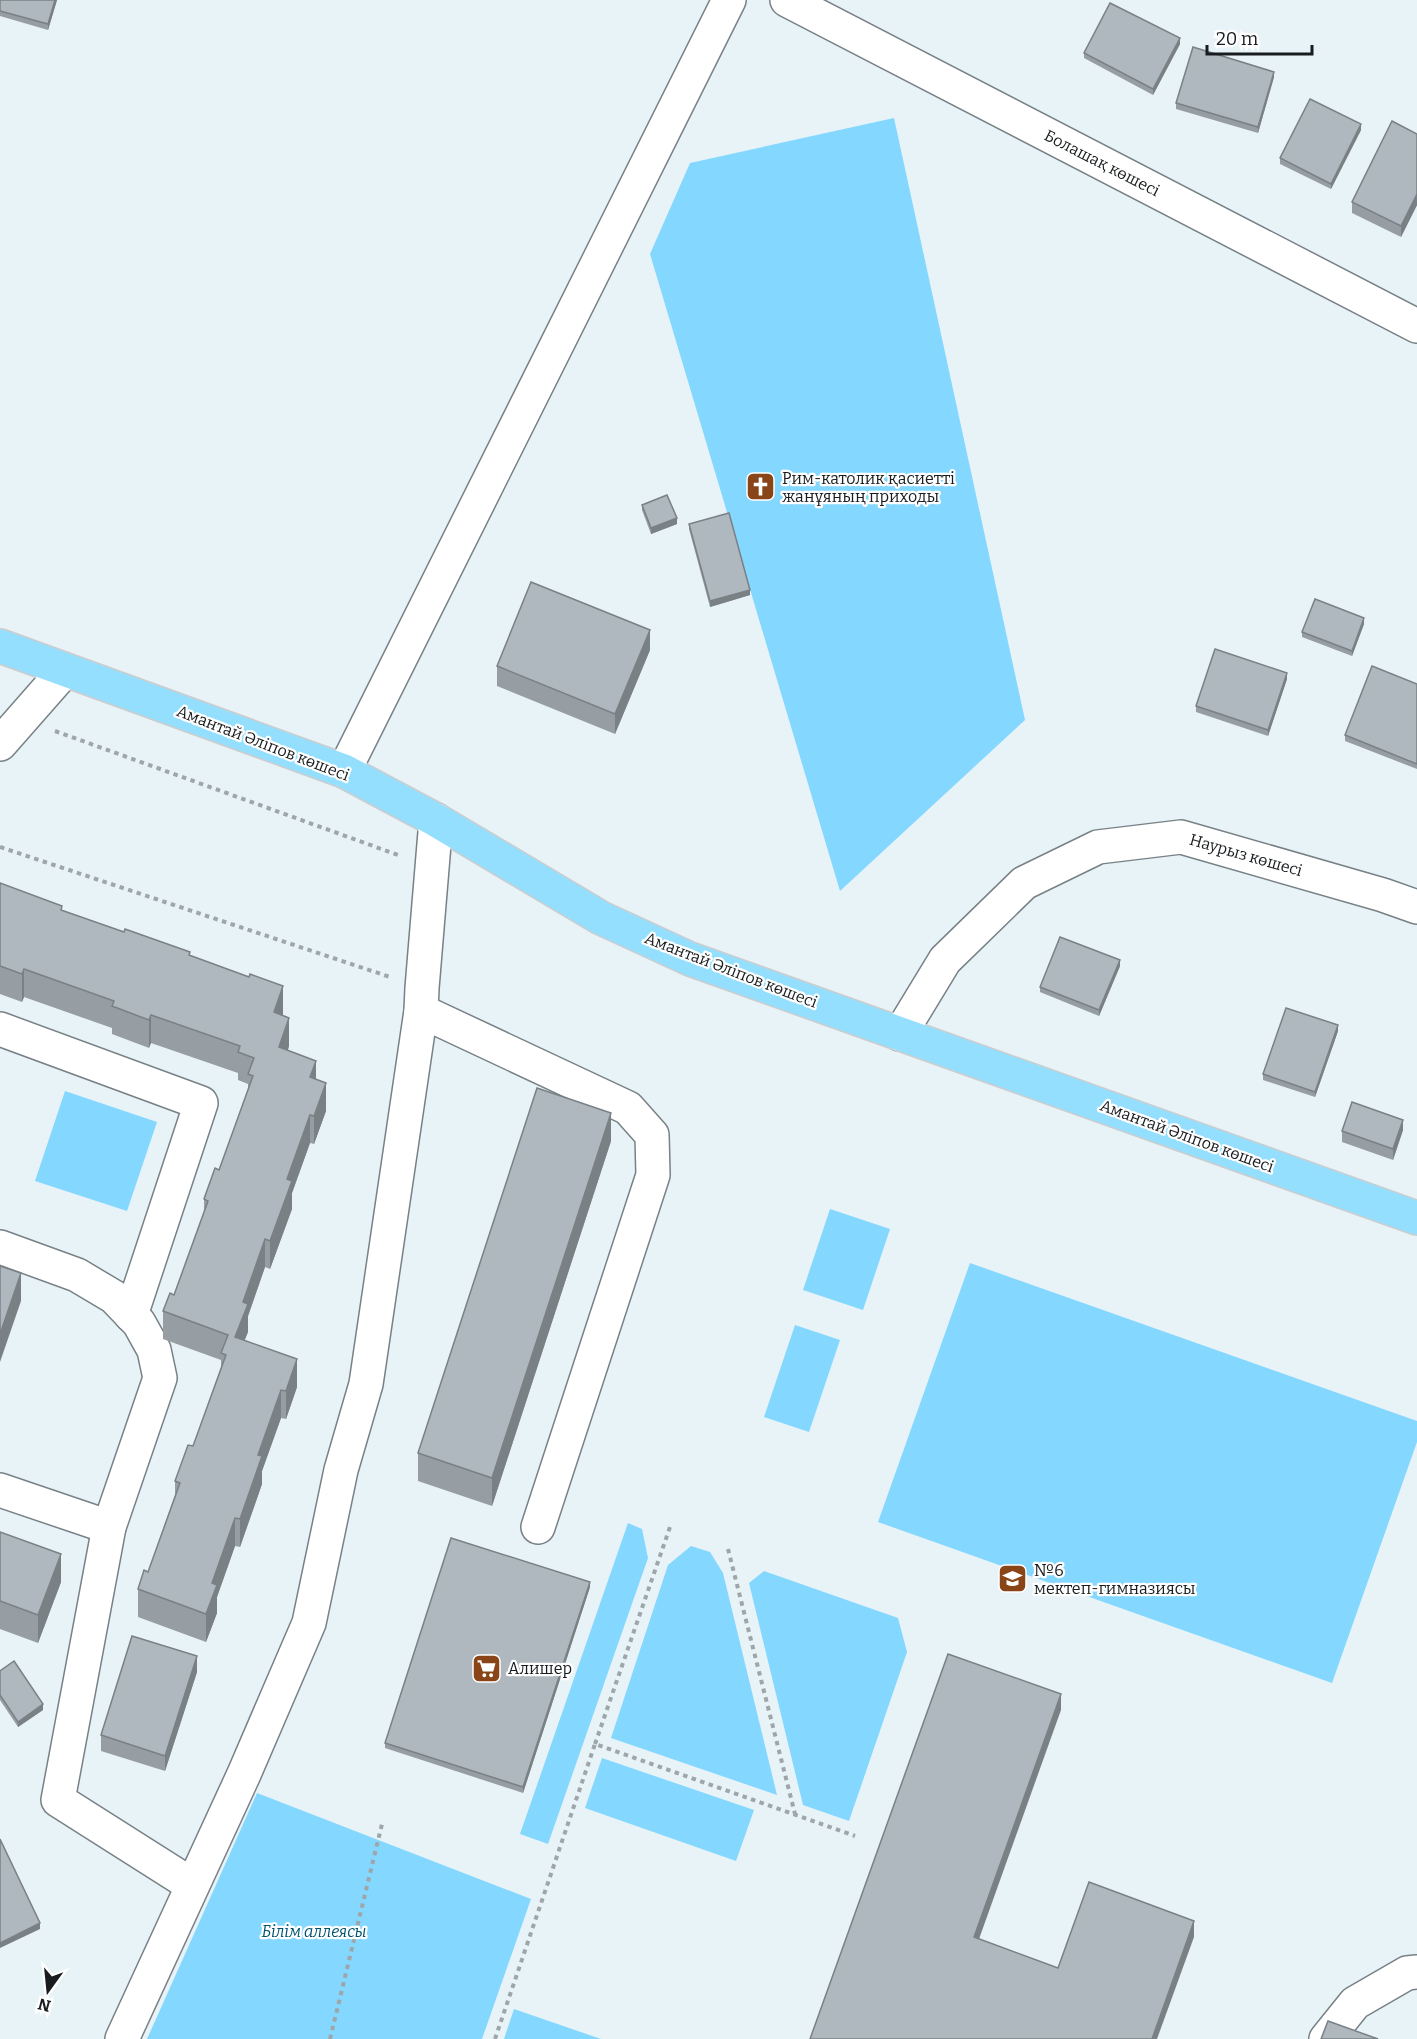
<svg xmlns="http://www.w3.org/2000/svg" width="1417" height="2039" viewBox="0 0 1417 2039" font-family="Bitter,serif">
	<rect width="100%" height="100%" fill="#e8f3f8"/>
	<g fill="#84d7fe">
		<polygon points="894,118 1025,720 840,891 650,254 690,163"/>
		<polygon points="65,1091 157,1122 127,1211 35,1181"/>
		<polygon points="830,1209 890,1229 863,1310 803,1290"/>
		<polygon points="970,1263 1417,1421 1417,1442 1332,1683 878,1522"/>
		<polygon points="795,1325 840,1340 809,1432 764,1417"/>
		<polygon points="628,1523 642,1529 648,1558 548,1844 520,1834"/>
		<polygon points="691,1546 710,1552 723,1573 777,1795 611,1738 668,1565"/>
		<polygon points="764,1571 898,1618 907,1652 849,1821 803,1805 749,1583"/>
		<polygon points="602,1758 754,1810 736,1861 585,1808"/>
		<polygon points="257,1793 531,1899 482,2039 147,2039"/>
		<polygon points="514,2009 601,2039 504,2039"/>
	</g>
	<g fill="none" stroke-linecap="round" stroke-linejoin="round">
		<defs>
			<g id="minor">
				<polyline points="787,0 1417,326"/>
				<polyline points="0,744 65,670"/>
				<polyline points="344,771 729,0"/>
				<polyline points="421,1011 628,1108 652,1135 653,1175 538,1527"/>
				<polyline points="0,1029 201,1103 131,1315"/>
				<polyline points="900,1034 945,960 1024,883 1098,847 1181,837 1383,895 1417,907"/>
				<polyline points="0,1247 77,1275 114,1297 139,1323 154,1350 160,1378 109,1527 58,1800 192,1885"/>
				<polyline points="0,1490 109,1527"/>
				<polyline points="122,2039 244,1774 309,1623 341,1470 366,1384 421,1011 422,988 436,820"/>
				<polyline points="1326,2039 1355,2003 1407,1973 1417,1972"/>
			</g>
			<polyline id="major" points="0,646 344,771 436,820 601,918 690,959 1417,1218"/>
		</defs>
		<use href="#minor" stroke="#778186" stroke-width="36"/>
		<use href="#major" stroke="#cccdce" stroke-width="36"/>
		<g stroke="#9ea6aa" stroke-width="4" stroke-dasharray="4.5 4.5" stroke-linecap="butt">
			<polyline points="55,731 398,855"/>
			<polyline points="0,847 390,977"/>
			<polyline points="728,1549 795,1814"/>
			<polyline points="595,1744 670,1527"/>
			<polyline points="330,2039 382,1824"/>
			<polyline points="495,2039 595,1744 855,1836"/>
		</g>
		<use href="#minor" stroke="#fff" stroke-width="33"/>
		<use href="#major" stroke="#95dffe" stroke-width="33"/>
	</g>
	<g fill="#969ea3">
		<polygon points="0,0 57,0 48,30 0,16"/>
		<polygon points="1180,44 1153,95 1084,58 1084,53"/>
		<polygon points="1274,77 1258,133 1176,109 1176,103"/>
		<polygon points="1361,130 1331,189 1280,164 1280,158"/>
		<polygon points="1417,134 1417,205 1401,237 1352,213 1352,202"/>
		<polygon points="642,505 677,524 651,534 642,510"/>
		<polygon points="689,524 750,595 710,607 689,529"/>
		<polygon points="1364,624 1352,656 1302,637 1302,632"/>
		<polygon points="650,650 615,734 497,686 497,666"/>
		<polygon points="1287,679 1268,736 1196,712 1196,706"/>
		<polygon points="1417,684 1417,769 1345,741 1345,735"/>
		<polygon points="0,883 62,910 190,956 283,1014 283,1015 289,1046 288,1050 316,1079 326,1111 314,1144 310,1143 292,1193 292,1209 270,1269 265,1267 248,1316 248,1332 244,1340 297,1387 286,1419 281,1418 262,1471 262,1484 240,1547 235,1546 217,1597 217,1613 206,1642 138,1617 138,1589 148,1572 175,1495 175,1481 193,1446 221,1367 221,1360 163,1339 163,1311 174,1295 204,1213 204,1199 219,1170 248,1089 248,1084 238,1080 238,1073 151,1043 149,1048 112,1034 112,1028 24,997 22,1002 0,994"/>
		<polygon points="1120,966 1099,1016 1040,992 1040,987"/>
		<polygon points="1338,1031 1315,1097 1263,1080 1263,1074"/>
		<polygon points="1403,1130 1393,1160 1342,1142 1342,1131"/>
		<polygon points="611,1141 492,1506 418,1481 418,1453"/>
		<polygon points="0,1532 61,1582 38,1643 0,1629"/>
		<polygon points="590,1587 523,1793 385,1748 385,1743"/>
		<polygon points="0,1671 43,1710 18,1727 0,1700"/>
		<polygon points="197,1672 165,1771 101,1751 101,1735"/>
	</g>
	<g fill="#7a8185">
		<polygon points="55,0 57,0 48,30 48,24"/>
		<polygon points="1180,38 1180,44 1153,95 1153,89"/>
		<polygon points="1274,72 1274,77 1258,133 1258,127"/>
		<polygon points="1361,124 1361,130 1331,189 1331,184"/>
		<polygon points="1417,194 1417,205 1401,237 1401,226"/>
		<polygon points="677,518 677,524 651,534 651,528"/>
		<polygon points="750,590 750,595 710,607 710,601"/>
		<polygon points="1364,618 1364,624 1352,656 1352,651"/>
		<polygon points="650,630 650,650 615,734 615,714"/>
		<polygon points="1287,673 1287,679 1268,736 1268,730"/>
		<polygon points="1120,960 1120,966 1099,1016 1099,1010"/>
		<polygon points="24,969 24,997 22,1002 22,974"/>
		<polygon points="283,986 283,1014 274,1040 274,1012"/>
		<polygon points="151,1015 151,1043 149,1048 149,1020"/>
		<polygon points="289,1018 289,1046 279,1075 279,1047"/>
		<polygon points="1338,1025 1338,1031 1315,1097 1315,1092"/>
		<polygon points="316,1061 316,1089 310,1077"/>
		<polygon points="326,1083 326,1111 314,1144 314,1116"/>
		<polygon points="611,1113 611,1141 492,1506 492,1478"/>
		<polygon points="310,1115 310,1143 292,1193 292,1209 270,1269 270,1241 287,1179"/>
		<polygon points="1403,1120 1403,1130 1393,1160 1393,1149"/>
		<polygon points="265,1239 265,1267 248,1316 248,1332 235,1365 235,1337 243,1302"/>
		<polygon points="21,1273 21,1301 0,1362 0,1334"/>
		<polygon points="297,1359 297,1387 286,1419 286,1391"/>
		<polygon points="281,1390 281,1418 262,1471 262,1484 240,1547 240,1519 258,1455"/>
		<polygon points="235,1518 235,1546 217,1597 217,1613 206,1642 206,1614 212,1583"/>
		<polygon points="61,1554 61,1582 38,1643 38,1615"/>
		<polygon points="590,1582 590,1587 523,1793 523,1787"/>
		<polygon points="197,1656 197,1672 165,1771 165,1756"/>
		<polygon points="1061,1694 1061,1710 974,1953 974,1937"/>
		<polygon points="43,1704 43,1710 18,1727 18,1722"/>
		<polygon points="1194,1921 1194,1937 1157,2039 1152,2039"/>
		<polygon points="40,1923 40,1929 0,1948 0,1943"/>
	</g>
	<g fill="#aeb8be" stroke="#7a8185" stroke-width="1.5">
		<polygon points="0,0 55,0 48,24 0,11"/>
		<polygon points="1110,3 1180,38 1153,89 1084,53"/>
		<polygon points="1193,47 1274,72 1258,127 1176,103"/>
		<polygon points="1310,99 1361,124 1331,184 1280,158"/>
		<polygon points="1392,121 1417,134 1417,194 1401,226 1352,202"/>
		<polygon points="667,495 677,518 651,528 642,505"/>
		<polygon points="729,513 750,590 710,601 689,524"/>
		<polygon points="531,582 650,630 615,714 497,666"/>
		<polygon points="1315,599 1364,618 1352,651 1302,632"/>
		<polygon points="1215,649 1287,673 1268,730 1196,706"/>
		<polygon points="1372,666 1417,684 1417,764 1345,735"/>
		<polygon points="0,883 62,906 61,910 124,932 125,929 190,952 189,955 249,977 250,974 283,986 274,1012 289,1018 279,1047 316,1061 310,1077 326,1083 314,1116 310,1115 287,1179 292,1181 270,1241 265,1239 243,1302 248,1304 235,1337 297,1359 286,1391 281,1390 258,1455 262,1456 240,1519 235,1518 212,1583 217,1585 206,1614 138,1589 144,1570 148,1572 180,1483 175,1481 188,1445 193,1446 226,1355 221,1353 228,1335 163,1311 170,1293 174,1295 208,1201 204,1199 215,1168 219,1170 253,1076 248,1074 254,1058 238,1052 240,1046 151,1015 149,1020 112,1006 114,1001 24,969 22,974 0,966"/>
		<polygon points="1060,937 1120,960 1099,1010 1040,987"/>
		<polygon points="1286,1008 1338,1025 1315,1092 1263,1074"/>
		<polygon points="537,1088 611,1113 492,1478 418,1453"/>
		<polygon points="1352,1102 1403,1120 1393,1149 1342,1131"/>
		<polygon points="0,1266 21,1273 0,1334"/>
		<polygon points="0,1532 61,1554 38,1615 0,1601"/>
		<polygon points="451,1538 590,1582 523,1787 385,1743"/>
		<polygon points="132,1636 197,1656 165,1756 101,1735"/>
		<polygon points="948,1654 1061,1694 974,1937 1058,1968 1089,1882 1194,1921 1152,2039 810,2039"/>
		<polygon points="14,1661 43,1704 18,1722 0,1695 0,1671"/>
		<polygon points="0,1839 40,1923 0,1943"/>
		<polygon points="1328,2021 1378,2039 1321,2039"/>
	</g>
	<defs>
		<symbol id="church-square" viewBox="-11 -11 22 22"><rect x="-9" y="-9" width="18" height="18" rx="4" fill="#894518" stroke="#fff"/><path d="M-1.2-6h2.4v3.5h3.3v2.4h-3.3V6h-2.4V-.1h-3.3v-2.4h3.3Z" fill="#fff"/></symbol>
		<symbol id="school-square" viewBox="-11 -11 22 22"><rect x="-9" y="-9" width="18" height="18" rx="4" fill="#894518" stroke="#fff"/><path d="M0-5L7-2L0 1L-7-2ZM-4 1L0 2.5L4 1V4Q0 6-4 4Z" fill="#fff"/></symbol>
		<symbol id="supermarket-square" viewBox="-11 -11 22 22"><rect x="-9" y="-9" width="18" height="18" rx="4" fill="#894518" stroke="#fff"/><path d="M-6-5.5h2.5l.6 2H6L4.5 2H-2.5L-4.4-4H-6ZM-1.5 3.2a1.3 1.3 0 1 0 .1 0ZM3 3.2a1.3 1.3 0 1 0 .1 0Z" fill="#fff"/></symbol>
	</defs>
	<g fill-rule="evenodd">
		<use href="#church-square" x="744" y="470" width="33" height="33"/>
		<use href="#school-square" x="996" y="1562" width="33" height="33"/>
		<use href="#supermarket-square" x="470" y="1652" width="33" height="33"/>
	</g>
	<g text-anchor="middle" dominant-baseline="central" stroke-width="4.5" stroke-linejoin="round" paint-order="stroke">
		<g font-size="16" fill="#191c1e" stroke="#fff">
			<text transform="translate(1102 163) rotate(27)">Болашақ көшесі</text>
			<text transform="translate(263 743) rotate(21)">Амантай Әліпов көшесі</text>
			<text transform="translate(1246 855) rotate(16)">Наурыз көшесі</text>
			<text transform="translate(731 970) rotate(21)">Амантай Әліпов көшесі</text>
			<text transform="translate(1187 1136) rotate(20)">Амантай Әліпов көшесі</text>
		</g>
		<g font-size="16" fill="#191c1e" stroke="#fff" text-anchor="start">
			<text x="782" y="478">Рим-католик қасиетті<tspan x="782" dy="18">жанұяның приходы</tspan></text>
			<text x="1034" y="1570">№6<tspan x="1034" dy="18">мектеп-гимназиясы</tspan></text>
			<text x="508" y="1668">Алишер</text>
		</g>
		<g font-size="16" font-style="italic" fill="#005370" stroke="#fff">
			<text x="314" y="1931">Білім аллеясы</text>
		</g>
	</g>
	<g transform="translate(48 1991) rotate(195)" stroke="#ffffff" stroke-width="4.5" paint-order="stroke">
	<path d="M0-4.5L10 22L0 15L-10 22Z" fill="#191c1e"/>
	<text y="-9" font-size="16" font-weight="bold" text-anchor="middle" fill="#191c1e">N</text>
	</g>
	<path d="M1207 45v9h105v-9" fill="none" stroke="#191c1e" stroke-width="3"/>
	<text x="1216" y="45" font-size="18" fill="#191c1e" stroke="#ffffff" stroke-width="4.5" paint-order="stroke">20 m</text>
</svg>
